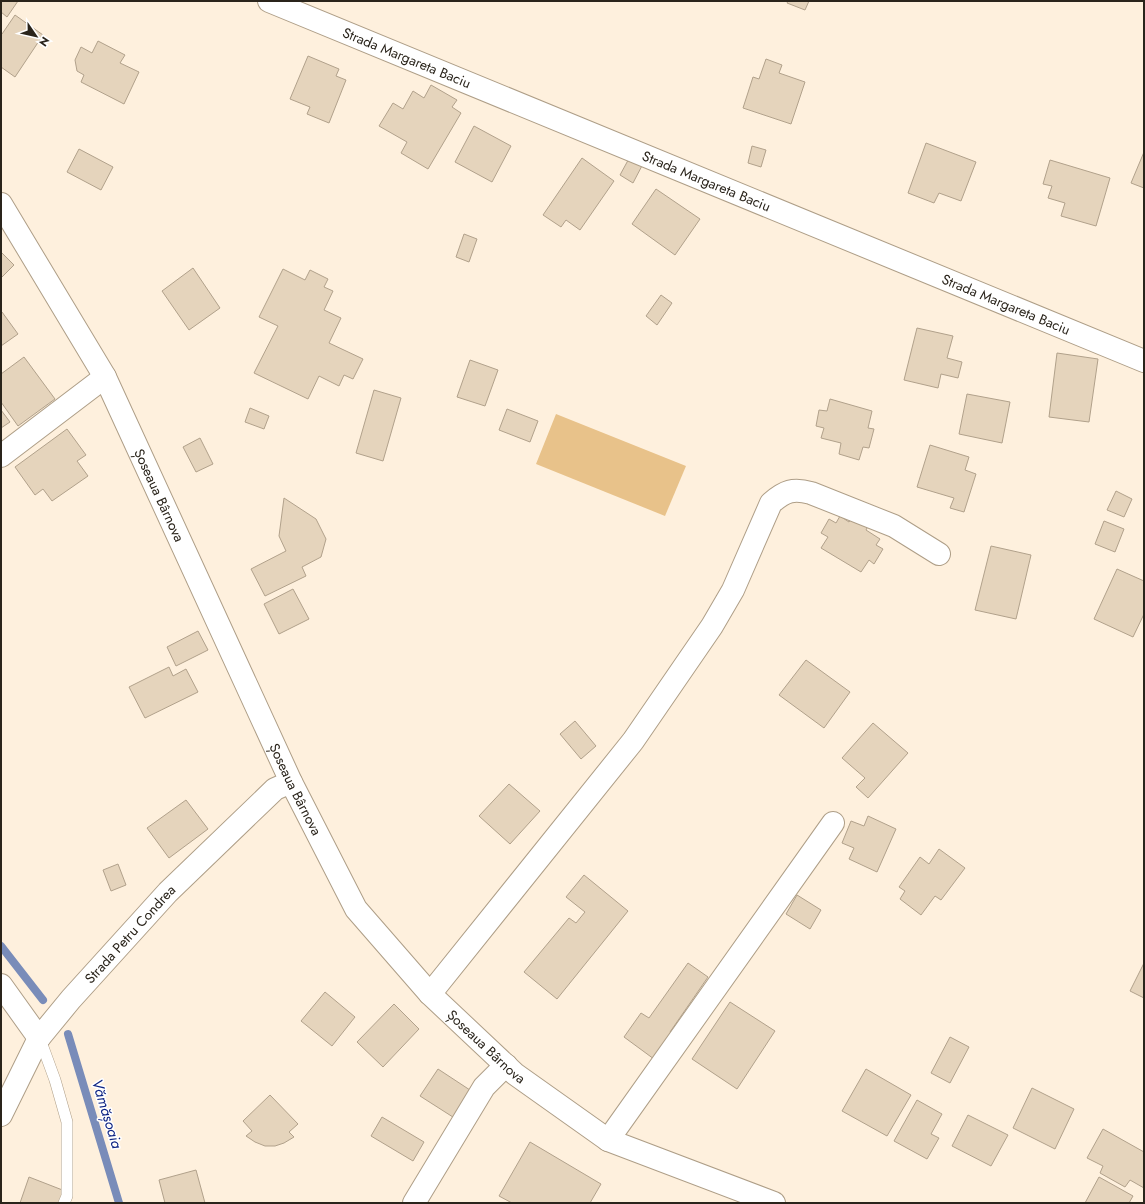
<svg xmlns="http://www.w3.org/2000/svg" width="1145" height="1204" viewBox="0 0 1145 1204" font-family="Jost,sans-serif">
	<rect width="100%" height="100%" fill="#fef0dd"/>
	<polygon fill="#e8c28a" points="556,414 686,466 665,516 536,464"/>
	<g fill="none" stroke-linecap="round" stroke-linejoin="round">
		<g stroke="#798cb9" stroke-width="8">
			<polyline points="1,946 43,1000"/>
			<polyline points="68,1034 119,1203"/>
		</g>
	</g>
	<g fill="#e5d4bc" stroke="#b1a18b">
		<polygon points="1,1 18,1 7,17 1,12"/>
		<polygon points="788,1 809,1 805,10 787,3"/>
		<polygon points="15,15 43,35 15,77 1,67 1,33 2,34"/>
		<polygon points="98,41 125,55 120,63 139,72 124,104 81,82 84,75 77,71 75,60 81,47 92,53"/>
		<polygon points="308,56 339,69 336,76 346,80 329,123 307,114 310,107 290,99"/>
		<polygon points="766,59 782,65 779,73 805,82 791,124 743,108 753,77 759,79"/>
		<polygon points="431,85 457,100 452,107 461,113 428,169 401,153 407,142 379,126 393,103 403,109 413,91 424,98"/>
		<polygon points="474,126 511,146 492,182 455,162"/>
		<polygon points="926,143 976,162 961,201 939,193 934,203 908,193"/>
		<polygon points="752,146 766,150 761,167 748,163"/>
		<polygon points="79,149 113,167 101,190 67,172"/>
		<polygon points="1144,152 1144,188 1131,183"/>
		<polygon points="632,153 645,160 633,183 620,175"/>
		<polygon points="582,158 614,181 580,230 566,220 561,227 543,215"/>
		<polygon points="1050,160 1110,178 1096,226 1061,216 1065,203 1048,198 1052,186 1043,184"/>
		<polygon points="656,189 700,219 675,255 632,224"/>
		<polygon points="464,234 477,239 469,262 456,257"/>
		<polygon points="1,252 14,265 1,278"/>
		<polygon points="193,268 220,308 189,330 162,291"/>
		<polygon points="283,269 305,280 310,270 328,279 324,287 333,291 324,310 341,318 329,343 363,359 353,379 344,375 339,386 319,376 308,399 254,373 278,326 259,317"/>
		<polygon points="661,295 672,303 657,325 646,316"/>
		<polygon points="2,312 18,334 1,346 1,313"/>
		<polygon points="917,328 953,336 947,358 962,362 958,378 941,374 938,388 904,380"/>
		<polygon points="1057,353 1098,359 1089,422 1049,417"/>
		<polygon points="24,357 55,399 18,426 1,402 1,374"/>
		<polygon points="470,360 498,370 485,406 457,397"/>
		<polygon points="374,390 401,398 383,461 356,453"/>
		<polygon points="967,394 1010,402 1002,443 959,434"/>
		<polygon points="830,399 872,411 868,428 874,429 869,448 863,447 859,460 839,454 841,443 821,438 824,428 816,426 819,410 827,411"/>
		<polygon points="250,408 269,416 264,429 245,422"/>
		<polygon points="507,409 538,421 530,442 499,430"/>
		<polygon points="1,410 10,422 1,428"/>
		<polygon points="67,429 86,455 77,461 88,476 52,501 43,489 35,495 15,467"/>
		<polygon points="200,438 213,464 196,472 183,447"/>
		<polygon points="930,445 969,457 965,470 976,474 964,512 950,508 954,498 917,487"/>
		<polygon points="1116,491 1132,499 1124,517 1107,510"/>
		<polygon points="284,498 316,519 326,539 321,557 302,567 306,576 265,596 251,569 286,551 279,536"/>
		<polygon points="840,516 849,522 853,516 868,526 866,530 880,539 876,545 883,549 874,564 869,560 861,572 821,548 828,537 821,533 829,519 836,523"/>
		<polygon points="1104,521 1124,529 1115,552 1095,544"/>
		<polygon points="991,546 1031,555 1016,619 975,610"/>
		<polygon points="1117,569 1144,581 1144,614 1133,637 1094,619"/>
		<polygon points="293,589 309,619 279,634 264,604"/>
		<polygon points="198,631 208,650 176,666 167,647"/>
		<polygon points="806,660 850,692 824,728 779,695"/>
		<polygon points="169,667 173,676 186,669 198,692 145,718 129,687"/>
		<polygon points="575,721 596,746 581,759 560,734"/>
		<polygon points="873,723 908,753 868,798 856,787 865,778 842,758"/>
		<polygon points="509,784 540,811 510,844 479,816"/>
		<polygon points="186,800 208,829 169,858 147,828"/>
		<polygon points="868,816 896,829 877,872 849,859 854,848 842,843 851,821 864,826"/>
		<polygon points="939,849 965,868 941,900 935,896 921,915 900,899 905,891 899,887 920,857 929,864"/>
		<polygon points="118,864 126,885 111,891 103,870"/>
		<polygon points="584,875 628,911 557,999 524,972 569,918 576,923 585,912 566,897"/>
		<polygon points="797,895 821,910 810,929 786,914"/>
		<polygon points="688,963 708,977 670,1032 676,1036 658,1062 624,1037 641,1013 649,1018"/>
		<polygon points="1144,963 1144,998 1130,991"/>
		<polygon points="325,992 355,1017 332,1046 301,1021"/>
		<polygon points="730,1002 775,1031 737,1089 692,1059"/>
		<polygon points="394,1004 419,1029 383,1067 357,1042"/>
		<polygon points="950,1037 969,1047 950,1083 931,1073"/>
		<polygon points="438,1069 473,1092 456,1119 420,1096"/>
		<polygon points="866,1069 911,1095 887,1136 842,1111"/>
		<polygon points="1032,1088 1074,1109 1055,1149 1013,1128"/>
		<polygon points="270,1095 298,1124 289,1132 294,1137 284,1143 275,1146 265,1146 255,1142 246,1136 252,1131 243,1121"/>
		<polygon points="917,1100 942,1114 931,1134 939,1138 927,1159 894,1141"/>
		<polygon points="968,1115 1008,1135 991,1166 952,1146"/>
		<polygon points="382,1117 424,1142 413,1161 371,1136"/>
		<polygon points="1103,1129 1144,1152 1144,1188 1130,1180 1125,1187 1100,1173 1103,1166 1087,1158"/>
		<polygon points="530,1142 601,1184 590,1203 512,1203 499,1196"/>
		<polygon points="196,1170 205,1203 165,1203 159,1180"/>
		<polygon points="29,1177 65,1191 60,1203 20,1203"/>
		<polygon points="1099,1177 1133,1196 1129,1203 1085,1203"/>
	</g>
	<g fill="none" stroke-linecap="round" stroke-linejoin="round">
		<defs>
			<polyline id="lane" points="40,1039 55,1080 67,1122 67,1196 64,1203"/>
			<g id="street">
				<path id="s1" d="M269,1L1144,361"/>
				<polyline points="1,456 105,377"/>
				<polyline points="1,985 39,1038"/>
				<path d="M430,994L633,741L712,626L733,590L771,503C785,491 793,488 811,493L894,526L939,554"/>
				<path id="s2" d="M1,1115L39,1038L71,999L168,892L275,789L291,782"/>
				<polyline points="608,1140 833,823"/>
				<polyline points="414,1203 484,1087 506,1065"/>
			</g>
			<g id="secondary">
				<path id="s3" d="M1,204L105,377L291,782L356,909L430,994L515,1074L608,1140L774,1203"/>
			</g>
		</defs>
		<use href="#lane" stroke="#ae9e87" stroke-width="12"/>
		<use href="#street" stroke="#ae9e87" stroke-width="24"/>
		<use href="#secondary" stroke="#ae9e87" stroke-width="24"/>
		<use href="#lane" stroke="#fff" stroke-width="11"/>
		<use href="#street" stroke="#fff" stroke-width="22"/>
		<use href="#secondary" stroke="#fff" stroke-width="22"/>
	</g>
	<g text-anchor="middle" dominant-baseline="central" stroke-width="3" stroke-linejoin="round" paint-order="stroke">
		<g font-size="14" fill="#2a241b" stroke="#fff">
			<text stroke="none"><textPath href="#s1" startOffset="149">Strada Margareta Baciu</textPath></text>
			<text stroke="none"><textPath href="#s1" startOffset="473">Strada Margareta Baciu</textPath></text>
			<text stroke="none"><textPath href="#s1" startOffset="797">Strada Margareta Baciu</textPath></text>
			<text stroke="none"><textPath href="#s3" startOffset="332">Șoseaua Bârnova</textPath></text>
			<text stroke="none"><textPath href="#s3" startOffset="656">Șoseaua Bârnova</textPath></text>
			<text stroke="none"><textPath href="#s2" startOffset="224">Strada Petru Condrea</textPath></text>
			<text stroke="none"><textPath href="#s3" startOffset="980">Șoseaua Bârnova</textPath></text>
		</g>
		<g font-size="15" font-style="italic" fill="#0e2483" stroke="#fff">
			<text transform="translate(107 1114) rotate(73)">Vămășoaia</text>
		</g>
	</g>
	<rect width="1145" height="1204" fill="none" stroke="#2a241b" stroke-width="4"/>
	<g transform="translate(36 36) rotate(124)" stroke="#ffffff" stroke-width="3" paint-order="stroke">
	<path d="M0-3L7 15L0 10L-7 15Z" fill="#2a241b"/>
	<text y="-6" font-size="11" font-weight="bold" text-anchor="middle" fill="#2a241b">N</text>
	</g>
</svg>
